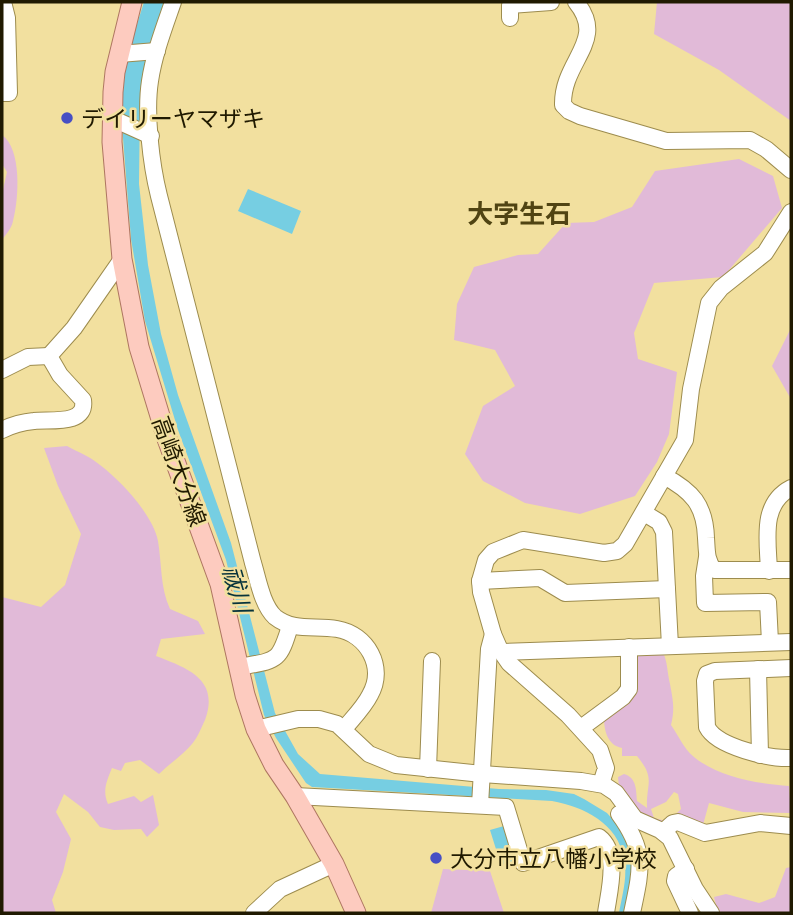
<svg xmlns="http://www.w3.org/2000/svg" width="793" height="915" viewBox="0 0 793 915" font-family="'Exo 2','Noto Sans JP',sans-serif">
	<rect width="100%" height="100%" fill="#f2e09f"/>
	<g fill="#e1bad8">
		<polygon points="657,2 791,2 791,121 719,70 654,34"/>
		<path d="M2,135C22,149 19,199 13,221C12,228 6,234 2,240V194L7,172L2,164Z"/>
		<polygon points="739,159 773,176 782,208 723,277 654,283 634,333 638,359 677,372 669,434 657,462 635,496 580,514 525,503 483,481 465,454 483,406 515,386 495,350 454,340 457,304 474,267 518,255 538,254 566,223 594,222 632,207 655,171"/>
		<polygon points="791,328 791,399 772,366"/>
		<path d="M67,446C78,452 91,457 100,465C121,481 153,515 158,541C162,565 160,587 170,609L198,621L205,634L161,639L156,656C187,668 220,679 205,720C201,728 198,737 192,744C183,755 170,763 159,774L140,760L125,763L121,771L112,768C107,780 102,791 108,804L134,796L141,802L153,795L159,825L147,837L141,829L114,830L100,827L88,812L64,794L56,812L71,839L63,872L52,900L56,913H2V597L41,607L65,585L81,534L58,486L44,448Z"/>
		<path d="M662,650C668,662 667,672 670,684C673,700 675,709 671,725C679,736 683,748 694,757C718,777 759,784 789,786L791,813L743,812L709,803L703,825L673,817L681,809L678,794L674,792L666,802L651,809L654,818L662,820V822L645,819L619,787L618,777L624,774C637,778 636,790 637,801L647,808C646,783 656,779 637,756H622V748C607,745 604,730 604,717C612,710 625,704 632,696C642,684 629,669 639,652Z"/>
		<polygon points="791,867 791,913 718,913 714,897 726,894 759,903 775,897 786,868"/>
		<polygon points="443,869 490,871 504,913 431,913"/>
	</g>
	<g fill="#76cee2">
		<path d="M144,2H167L140,103L139,184L148,265L161,334L178,395L231,543L275,713L298,754L320,774L499,789L546,790L574,794L584,799L607,813L622,830L633,860L627,913H619C622,896 628,876 624,859C618,823 584,807 552,801L312,787L306,783L276,738L264,715L226,560L178,430L145,321L131,239L121,113L126,59Z"/>
		<polygon points="248,189 301,211 292,234 238,211"/>
		<polygon points="504,826 514,861 501,865 490,830"/>
	</g>
	<g fill="none" stroke-linecap="round" stroke-linejoin="round">
		<defs>
			<g id="minor">
				<path d="M173,2C164,28 154,54 150,81C145,113 151,164 159,196L253,563C258,579 262,605 275,617C294,632 315,625 337,629C367,634 386,667 370,695C364,707 353,718 344,729"/>
				<path d="M576,2C608,41 562,60 563,105L569,111L580,116L666,141L750,140L766,149L791,170"/>
				<polyline points="510,18 510,5 551,2"/>
				<polyline points="119,54 157,51"/>
				<polyline points="2,93 9,93 7,18 3,2"/>
				<polyline points="111,118 151,136"/>
				<polyline points="2,370 28,357 49,356"/>
				<path d="M2,430C12,425 23,422 34,421C49,419 87,426 83,400L60,375L49,356L74,328L122,259"/>
				<path d="M664,476C692,491 705,505 706,538C707,551 706,560 714,570H791"/>
				<polyline points="644,513 659,522 664,532 670,646"/>
				<polyline points="707,557 704,576 705,603 768,602 770,642"/>
				<path d="M769,571C768,541 760,504 791,488"/>
				<polyline points="480,581 540,578 565,593 667,589"/>
				<polyline points="502,652 791,642"/>
				<path d="M239,667C277,660 279,663 290,626"/>
				<path d="M791,668L715,671L707,674L705,681L707,727C717,747 770,759 791,758"/>
				<polyline points="758,669 760,755"/>
				<polyline points="581,728 623,697 629,689 629,647"/>
				<polyline points="256,729 298,719 319,719 337,724 369,754 396,765 482,774 581,781 604,785 616,793 635,819 660,830 670,838 695,889 711,913"/>
				<polyline points="428,769 432,661"/>
				<polyline points="601,784 606,768 600,750 568,715 509,663 500,650 493,634 481,592 480,581 486,560 493,552 523,540 604,553 617,551 625,544 685,440 691,389 709,303 721,288 765,253 791,212"/>
				<path d="M295,796L506,807L523,863L599,837C620,853 609,891 606,913"/>
				<polyline points="480,805 489,649 493,634"/>
				<path d="M619,814C647,852 641,870 632,913"/>
				<polyline points="663,832 673,823 678,822 705,833 760,823 791,826"/>
				<polyline points="686,869 676,876 675,881 690,913"/>
				<polyline points="254,913 280,889 334,864"/>
			</g>
			<polyline id="major" points="132,2 115,72 113,92 112,142 122,259 139,347 167,439 220,584 245,695 256,729 274,765 295,796 334,864 356,913"/>
		</defs>
		<use href="#minor" stroke="#9d8c4e" stroke-width="18"/>
		<use href="#major" stroke="#ae7661" stroke-width="21"/>
		<use href="#minor" stroke="#fff" stroke-width="16"/>
		<use href="#major" stroke="#fdcbbf" stroke-width="19"/>
	</g>
	<g fill="#474fc4" stroke="#f2e09f" stroke-width="2.5">
		<circle cx="67" cy="118" r="7"/>
		<circle cx="436" cy="858" r="7"/>
	</g>
	<g text-anchor="middle" dominant-baseline="central" stroke-width="5" stroke-linejoin="round" paint-order="stroke">
		<g font-size="23" fill="#201a01" stroke="#f2e09f" text-anchor="start">
			<text x="81" y="118">デイリーヤマザキ</text>
			<text x="450" y="858">大分市立八幡小学校</text>
		</g>
		<g font-size="23" fill="#201a01" stroke="#f2e09f">
			<text transform="translate(180 471) rotate(70)">高崎大分線</text>
		</g>
		<g font-size="24" font-style="italic" fill="#07333b" stroke="#f2e09f">
			<text transform="translate(238 589) rotate(74)">祓川</text>
		</g>
		<g font-size="26" font-weight="bold" fill="#504413" stroke="#f2e09f">
			<text x="519" y="212">大字生石</text>
		</g>
	</g>
	<rect width="793" height="915" fill="none" stroke="#201a01" stroke-width="7"/>
</svg>
